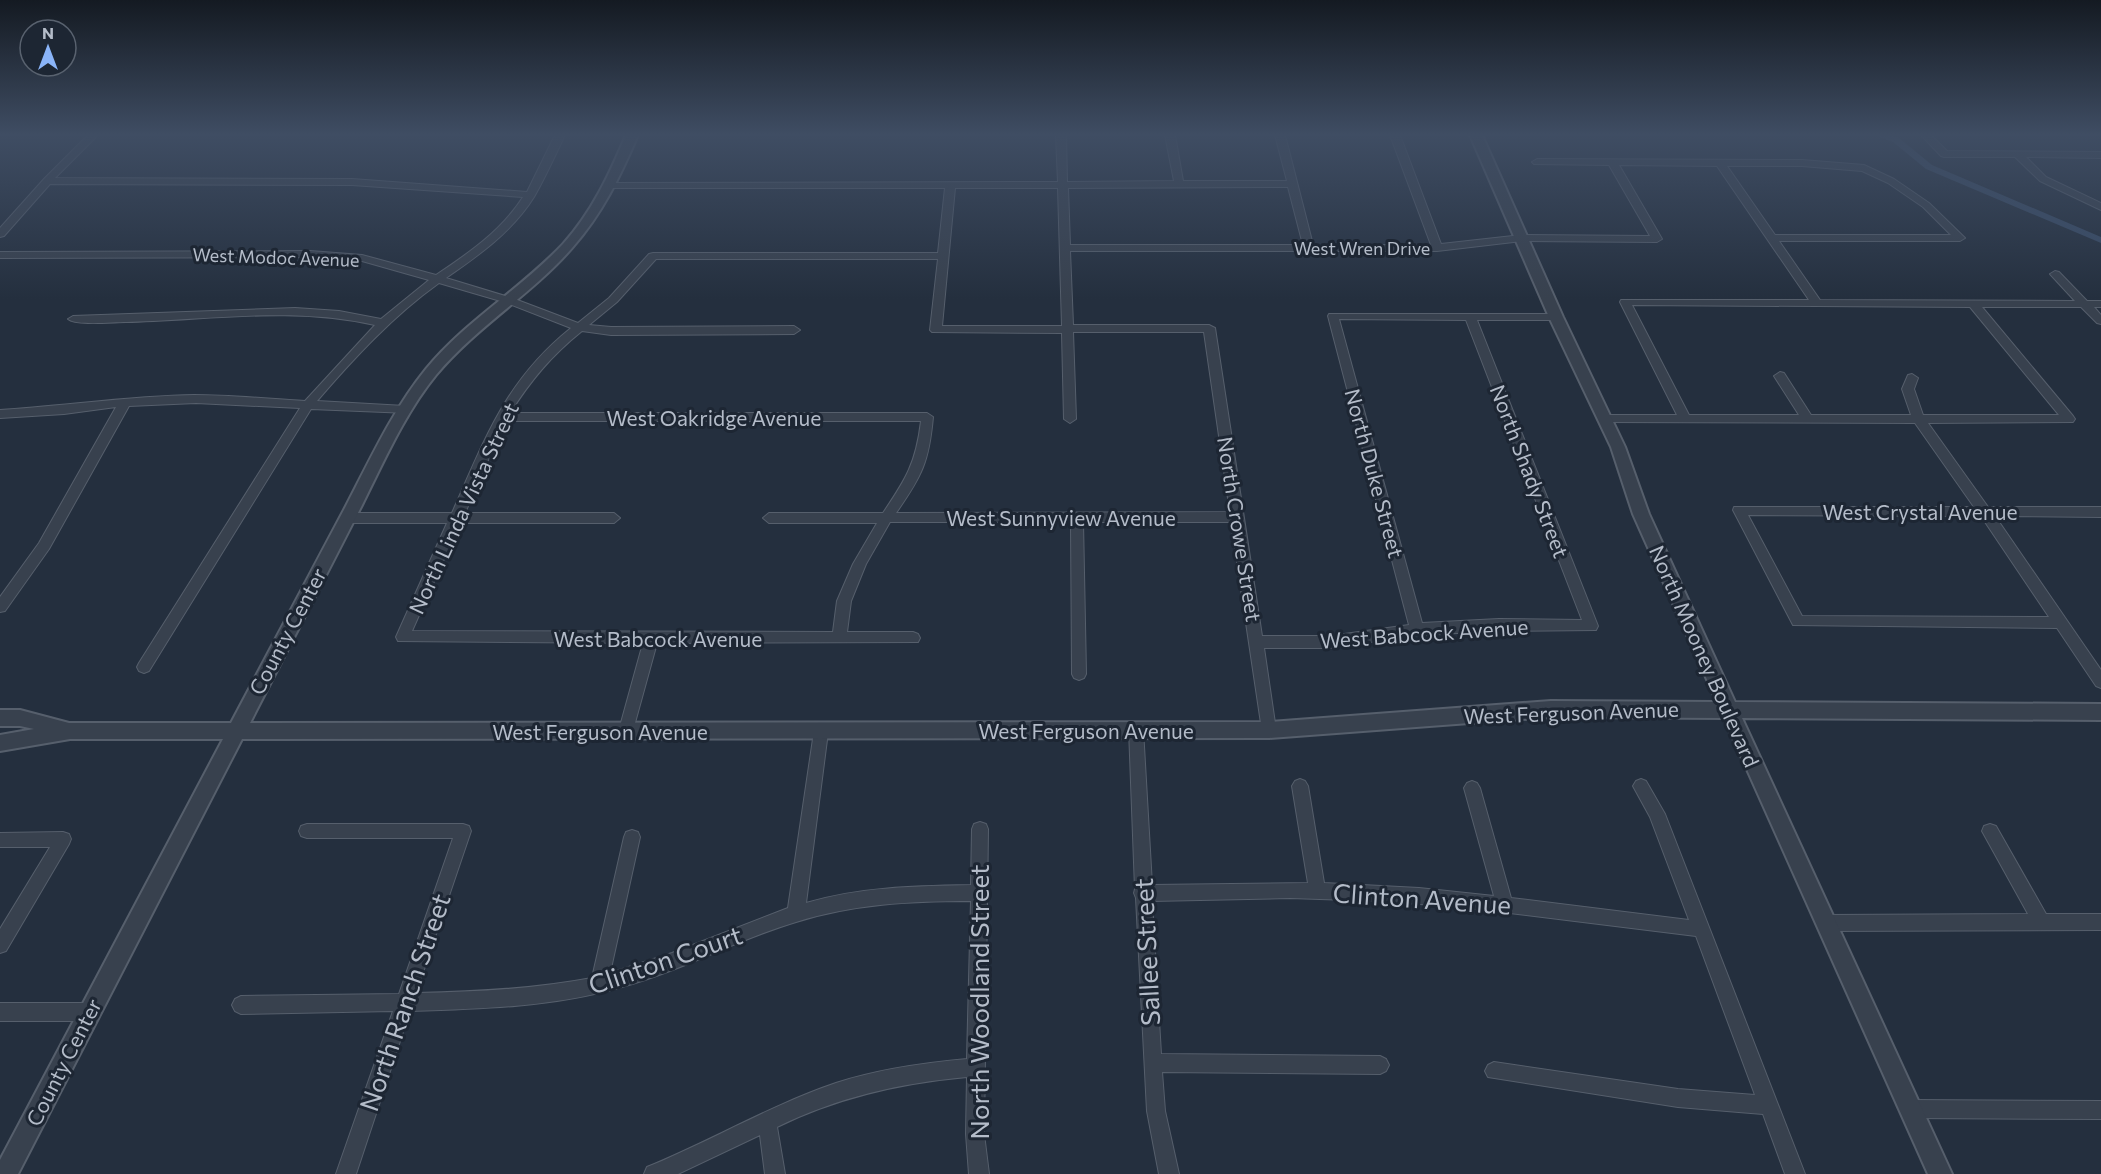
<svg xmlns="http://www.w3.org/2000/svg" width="2101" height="1174" viewBox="0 0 2101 1174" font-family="Commissioner,sans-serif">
	<rect width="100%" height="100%" fill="#242f3e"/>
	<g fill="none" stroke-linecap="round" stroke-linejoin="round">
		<polygon fill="#394c67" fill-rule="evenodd" points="1875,135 1888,135 1899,138 1932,165 2101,237 2101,243 1926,169 1893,142"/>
		<defs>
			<g id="minor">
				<path d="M88,135H98L55,178L352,179L527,192L555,135H565C555,156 545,178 534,197C512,232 479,255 446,278L512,298L578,323L609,298L649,254L653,253H938L945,188H607V184L610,183L1058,182L1056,135H1066L1067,182L1174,181L1165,135H1175L1183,181H1287L1275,135H1285L1313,245H1431L1390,135H1400L1441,244L1522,235L1650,236L1609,165L1534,164L1532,162L1537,159L1802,160L1864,165L1894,179L1929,203L1965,238L1960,241H1779L1820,300L2075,301L2050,274L2055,271L2059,272L2087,301H2101V307H2094L2101,315V324L2097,323L2081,307H1982L2073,416L2075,419L2073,422L1928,423L1988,507H2101V517L1995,516L2101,670V688L2096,686L2057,628L1793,625L1733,510L1734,507H1974L1915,423L1601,422L1599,419L1605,415H1677L1620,302L1621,300H1809L1717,166L1619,165L1662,239L1657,242L1522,241L1437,251H1070L1073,325H1209L1215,328L1262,636H1330L1409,625L1328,316L1329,314H1556L1561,317L1556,320H1477L1598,626L1596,630L1499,631L1417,635L1330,648H1264L1276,730L1274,734L1269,736L1264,734L1262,730L1231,522H1083L1086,674L1084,678L1079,680L1074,678L1072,674L1071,522H890L866,564L851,601L847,632H913L918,634L920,638L918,642L657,643L633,730L631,734L626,736L621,734L619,730L643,643L398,641L396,637L447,523H347L341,518L347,513H452C485,439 505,381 571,328L504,302L439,283C393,316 354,358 317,401L405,406L409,407L411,410L409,413L311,409L149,671L144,673L139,671L137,667L139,663L300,408L196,403L129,406L49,549L5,611L0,612V597L39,543L116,407L64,414L0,418V410C65,406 129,396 194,395C231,395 268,399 305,401L375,325C294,306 209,320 126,322C114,322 76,326 68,319L73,316L295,308L339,311L381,319L429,280L362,261L310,257L0,258V252L310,251L362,255L436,275C469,253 501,231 523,197L352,185L50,184L4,236L0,237V228L44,179ZM1727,166H1802L1862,171L1888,183L1923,207L1951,235H1775ZM1288,187L1303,245H1070L1068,188ZM955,188H1058L1062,326H942ZM656,259H938L930,330L932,332L1062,333L1064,419L1070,423L1076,419L1073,332H1204L1230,512L896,513C922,476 929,462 933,417L927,413H510C531,380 551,356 582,331L611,335L794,334L800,330L794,326L611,327L589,325L617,302ZM1632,305L1970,307L2059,415H1923L1914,389L1918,378L1912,374L1908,375L1902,389L1911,415H1811L1784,373L1780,372L1774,376L1799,415H1689ZM1339,319L1466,320L1582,620L1499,619L1422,623ZM505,421H921C916,463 906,479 883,513H769L763,518L769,523H877L853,564L837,601L833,632L412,631L460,523H614L620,518L614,513H465ZM1748,515L1981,516L2049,617L1802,616Z"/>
				<polygon points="1921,135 1931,135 1947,151 2101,152 2101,158 2026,157 2046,177 2101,203 2101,210 2040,181 2015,157 1944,157 1941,156"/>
				<polygon points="1136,723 1141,725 1143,729 1152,885 1308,883 1292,786 1295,781 1300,779 1305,781 1308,786 1324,883 1419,888 1494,896 1464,788 1467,783 1472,781 1477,783 1480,788 1511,898 1689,920 1650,817 1633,786 1636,781 1641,779 1646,781 1665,814 1805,1174 1785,1174 1763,1114 1678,1107 1488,1077 1485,1071 1488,1065 1494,1062 1678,1089 1755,1095 1696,936 1460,907 1379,901 1290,898 1152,901 1161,1054 1380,1056 1386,1059 1389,1065 1386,1071 1380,1074 1162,1072 1165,1111 1179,1174 1159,1174 1147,1111 1136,898 1134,893 1135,889 1129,729 1131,725"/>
				<path d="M821,726L826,727L828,732L806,903C859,887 916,886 971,885L972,829L974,824L980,822L986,824L988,829L984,1134L989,1174H969L966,1134L967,1077C900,1083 838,1097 777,1127L785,1174H765L760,1135L678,1174H644L647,1167C711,1141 771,1105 836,1083C879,1069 923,1063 967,1059L971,901C912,901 852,904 796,922C736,940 681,971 622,987C553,1007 482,1009 410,1011L356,1174H336L393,1011L241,1014L235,1011L232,1005L235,999L241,996L399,994L453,838H307L301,836L299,831L301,826L307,824H463L469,826L471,831L416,993C475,992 534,989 592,978L624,837L626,832L632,830L638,832L640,837L610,973L672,953L788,908L814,732L816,727Z"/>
				<polygon points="1990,824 1996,826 2046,914 2101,914 2101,930 1827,931 1821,929 1819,923 1821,917 1827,915 2028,914 1982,831 1984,826"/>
				<polygon points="63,832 69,834 71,839 69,844 6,951 0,953 0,929 50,847 0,847 0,833"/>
				<polygon points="0,1003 89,1003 95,1006 98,1012 95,1018 89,1021 0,1021"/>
				<polygon points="1910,1100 2101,1101 2101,1119 1910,1118 1903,1116 1901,1109 1903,1102"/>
			</g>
			<path id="tertiary" d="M626,135H638C620,177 602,214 572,248C531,295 476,327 436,375C405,413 384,461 362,505C325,578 287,650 250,723L1269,722L1551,701L1717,702L1633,514L1611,447L1549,317L1470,135H1482L1563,317L1625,447L1649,514L1735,702L2101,704V720L1742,718L1952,1174H1928L1724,718L1551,717L1269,738L242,739L18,1174H0V1160L223,739H70L0,751V735L34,729L20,726H0V710H20L69,723H231C269,651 307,579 346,506C370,460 392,411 426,369C465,321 521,289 563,244C592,212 609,175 626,135Z"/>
		</defs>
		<use href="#minor" stroke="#565f6c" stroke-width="2"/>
		<use href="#tertiary" stroke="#565f6c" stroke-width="4"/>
		<use href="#minor" fill="#38414e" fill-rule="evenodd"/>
		<use href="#tertiary" fill="#38414e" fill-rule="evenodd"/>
	</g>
	<linearGradient id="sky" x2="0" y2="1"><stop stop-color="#141a22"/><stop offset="0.45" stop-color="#3f4d63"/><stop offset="1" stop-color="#3f4d63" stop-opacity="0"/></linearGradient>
	<rect width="2101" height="299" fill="url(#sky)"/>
	<g text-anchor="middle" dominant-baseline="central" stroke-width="6" stroke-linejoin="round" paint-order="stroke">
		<g font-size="18" fill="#b4bcc9" stroke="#1d2633">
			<text x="1362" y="248">West Wren Drive</text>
			<text transform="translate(276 257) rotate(2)">West Modoc Avenue</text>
		</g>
		<g font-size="21" fill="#b4bcc9" stroke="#1d2633">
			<text x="714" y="417">West Oakridge Avenue</text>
			<text transform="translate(1530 471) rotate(69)">North Shady Street</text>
			<text transform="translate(1375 473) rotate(75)">North Duke Street</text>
			<text transform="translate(463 508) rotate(-65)">North Linda Vista Street</text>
			<text x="1920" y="511">West Crystal Avenue</text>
			<text x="1061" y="517">West Sunnyview Avenue</text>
			<text transform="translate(1240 529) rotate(81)">North Crowe Street</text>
			<text transform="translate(287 631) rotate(-62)">County Center</text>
			<text transform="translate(1424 633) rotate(-4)">West Babcock Avenue</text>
			<text x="658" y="638">West Babcock Avenue</text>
			<text transform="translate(1705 656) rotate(66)">North Mooney Boulevard</text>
			<text transform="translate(1571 712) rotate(-2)">West Ferguson Avenue</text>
			<text x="1086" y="730">West Ferguson Avenue</text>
			<text x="600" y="731">West Ferguson Avenue</text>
			<text transform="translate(63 1062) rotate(-63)">County Center</text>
		</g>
		<g font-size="26" fill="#b4bcc9" stroke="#1d2633">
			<text transform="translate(1422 898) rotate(4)">Clinton Avenue</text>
			<text transform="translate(1146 952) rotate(-93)">Sallee Street</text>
			<text transform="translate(665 959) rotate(-19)">Clinton Court</text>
			<text transform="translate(404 1002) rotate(-71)">North Ranch Street</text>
			<text transform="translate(978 1002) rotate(-90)">North Woodland Street</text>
		</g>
	</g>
	<g transform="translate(48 48)"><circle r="28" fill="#1d2633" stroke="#59626f" stroke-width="1.5"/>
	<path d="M0-4.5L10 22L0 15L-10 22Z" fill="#8ab4f8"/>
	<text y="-9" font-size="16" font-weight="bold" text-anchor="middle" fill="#b4bcc9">N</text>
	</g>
</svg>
